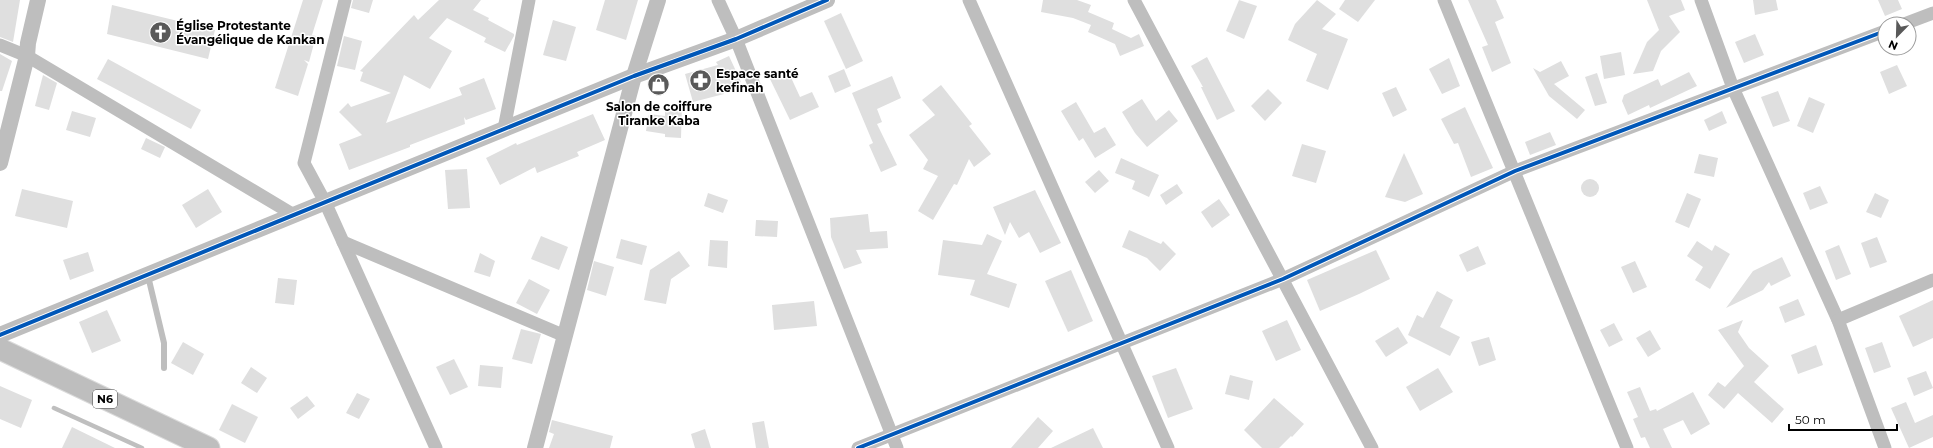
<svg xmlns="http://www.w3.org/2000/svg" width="1933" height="448" viewBox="0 0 1933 448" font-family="Montserrat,sans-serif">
	<rect width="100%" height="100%" fill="#fff"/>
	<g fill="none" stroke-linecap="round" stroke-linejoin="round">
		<polyline stroke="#bfbfbf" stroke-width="4.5" points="54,408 142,448"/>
	</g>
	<g fill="#dfdfdf">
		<polygon points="0,0 20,0 13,42 0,37"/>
		<polygon points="303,0 323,0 312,35 316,36 309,62 304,60 308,64 298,96 275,88"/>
		<polygon points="353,0 373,0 369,13 351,8"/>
		<polygon points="439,0 481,0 473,10 489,18 488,20 514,34 514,36 505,52 484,42 486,38 447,18 429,38 452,51 430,89 404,75 386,123 462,95 459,88 484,78 496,109 466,120 464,117 465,124 410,145 410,147 349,170 339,144 362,135 339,112 348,103 351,107 391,93 360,81 363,72 360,71 414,15 418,20"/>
		<polygon points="605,0 638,0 626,40 596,30"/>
		<polygon points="1043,0 1077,0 1091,5 1088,12 1114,23 1112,29 1131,38 1139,34 1144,46 1120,56 1115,44 1088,32 1091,25 1073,18 1041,12"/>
		<polygon points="1239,0 1257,6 1244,39 1226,31"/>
		<polygon points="1317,0 1336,14 1322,29 1348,39 1328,90 1306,81 1317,54 1288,40 1295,24"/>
		<polygon points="1345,0 1375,0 1358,22 1339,9"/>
		<polygon points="1468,0 1496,0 1504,18 1495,22 1511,63 1492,72 1482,47 1488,45"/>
		<polygon points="1647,0 1681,0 1685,10 1669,16 1680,32 1661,51 1653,71 1633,74 1647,42 1659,30"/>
		<polygon points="1753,0 1776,0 1778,10 1755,15"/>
		<polygon points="1878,0 1898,0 1902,9 1885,16"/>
		<polygon points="112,5 215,30 208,59 107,34"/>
		<polygon points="841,13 863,61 846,69 824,21"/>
		<polygon points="553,20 576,27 566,61 543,55"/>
		<polygon points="1755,34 1764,55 1744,63 1735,42"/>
		<polygon points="344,36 362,41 355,70 337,66"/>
		<polygon points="1621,52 1625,75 1604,79 1600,56"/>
		<polygon points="0,54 12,61 2,91 0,91"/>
		<polygon points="729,56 741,82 723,89 724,94 693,102 685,74 718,65 716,62"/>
		<polygon points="1207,57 1235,111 1217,120 1201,87 1203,87 1191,66"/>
		<polygon points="1449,58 1460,86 1442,94 1429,69"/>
		<polygon points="108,59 201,110 191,129 97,79"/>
		<polygon points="1561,61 1569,76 1554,84 1585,110 1577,119 1549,96 1533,68 1540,72"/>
		<polygon points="1897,65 1907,86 1889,94 1880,72"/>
		<polygon points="844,69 851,86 835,93 828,76"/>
		<polygon points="788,71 800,97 812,92 819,107 790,120 770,79"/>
		<polygon points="1689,72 1697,86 1650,108 1649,105 1628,115 1622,101 1624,95 1658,79 1661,86"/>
		<polygon points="1597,73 1607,103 1595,106 1585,77"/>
		<polygon points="43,75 57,83 49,110 35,106"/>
		<polygon points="892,76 901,98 877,109 882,122 877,124 897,165 881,172 869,145 873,143 852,93"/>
		<polygon points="941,85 972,124 969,126 991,154 974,167 969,159 957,185 954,184 933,220 918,211 938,176 923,169 928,160 909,135 935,115 922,100"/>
		<polygon points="1396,87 1407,110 1393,117 1382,93"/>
		<polygon points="1268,89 1282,103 1265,121 1251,106"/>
		<polygon points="1778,91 1790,121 1773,127 1761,97"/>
		<polygon points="1809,97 1825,104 1813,133 1797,126"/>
		<polygon points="1142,99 1156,121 1169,110 1178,121 1147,147 1135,133 1122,112"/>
		<polygon points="1076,102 1094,133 1105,127 1116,145 1095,158 1083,138 1079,141 1061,111"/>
		<polygon points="665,105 682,106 681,138 665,137 665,134 646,131 649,114 665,116"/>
		<polygon points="1465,107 1493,168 1471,177 1458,143 1454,144 1441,119"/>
		<polygon points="72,111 96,118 90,137 66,130"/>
		<polygon points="1722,111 1727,123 1709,131 1704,120"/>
		<polygon points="593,114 605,140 577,152 579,156 537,173 535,167 500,185 486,158 516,143 517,145"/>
		<polygon points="1550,132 1556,145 1530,155 1525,142"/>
		<polygon points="146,138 165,147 160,158 141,149"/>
		<polygon points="1302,144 1326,151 1316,183 1292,176"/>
		<polygon points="1404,153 1423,194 1405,202 1385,197"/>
		<polygon points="1699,154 1718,158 1714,177 1694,173"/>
		<polygon points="1121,158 1159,175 1149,197 1132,189 1135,181 1115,173"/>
		<polygon points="467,169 470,208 448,209 445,170"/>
		<polygon points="1099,170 1109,181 1095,193 1085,182"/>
		<circle cx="1590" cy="188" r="9"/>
		<polygon points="1177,184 1183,193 1166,205 1160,195"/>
		<polygon points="1820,186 1828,203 1810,210 1803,193"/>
		<polygon points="22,189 73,201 67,228 15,216"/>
		<polygon points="208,189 222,212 196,228 182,205"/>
		<polygon points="1035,190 1061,243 1040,253 1029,232 1019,238 1010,222 1005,235 993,207"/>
		<polygon points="708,193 728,200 723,213 704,206"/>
		<polygon points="1687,193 1701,199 1689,228 1675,222"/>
		<polygon points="1875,193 1889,200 1881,218 1866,212"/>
		<polygon points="1219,199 1230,215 1212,228 1201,212"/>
		<polygon points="868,214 870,232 887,231 888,248 856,250 862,263 844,269 831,237 830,218"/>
		<polygon points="756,220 778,221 777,237 755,236"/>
		<polygon points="1129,230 1161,244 1163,241 1176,254 1160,271 1147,258 1122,247"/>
		<polygon points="987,234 1002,241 987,274 1017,284 1009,308 970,295 975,280 938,275 943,240 982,245"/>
		<polygon points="541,236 568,247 559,270 531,259"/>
		<polygon points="1877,237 1887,262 1870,268 1861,243"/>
		<polygon points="621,239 647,246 642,265 616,258"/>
		<polygon points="710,240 728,241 727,268 708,266"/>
		<polygon points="1697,241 1712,251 1715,245 1730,254 1710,289 1695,280 1703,267 1687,256"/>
		<polygon points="1839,245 1851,274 1836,280 1825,251"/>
		<polygon points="1478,246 1486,264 1467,272 1459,255"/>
		<polygon points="1376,250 1390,279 1359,294 1320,311 1307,280"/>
		<polygon points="679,251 690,266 671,279 666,304 644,300 650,270"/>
		<polygon points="88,252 94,271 70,280 63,260"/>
		<polygon points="480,253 495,261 490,277 474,272"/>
		<polygon points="1782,257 1791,276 1771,286 1769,282 1763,290 1726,308 1753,271"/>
		<polygon points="594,261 614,267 606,296 587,290"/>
		<polygon points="1635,261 1647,287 1633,293 1621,267"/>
		<polygon points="1071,270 1093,321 1068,332 1045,281"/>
		<polygon points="278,278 297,280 294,305 275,303"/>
		<polygon points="529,279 550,290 537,314 516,303"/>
		<polygon points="1437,291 1453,300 1440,327 1460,337 1450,356 1408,335 1417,315 1423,318"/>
		<polygon points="1798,299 1805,315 1785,323 1779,307"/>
		<polygon points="1933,300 1933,338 1913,347 1899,316"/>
		<polygon points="814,301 817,326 774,330 772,305"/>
		<polygon points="107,310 121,341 92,353 79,322"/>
		<polygon points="1287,320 1301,350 1276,361 1262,331"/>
		<polygon points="1743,320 1738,332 1749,348 1769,366 1754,382 1784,409 1772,423 1738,393 1724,409 1708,395 1718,382 1725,387 1744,366 1718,330"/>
		<polygon points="1614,323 1623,340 1609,347 1600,330"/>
		<polygon points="1398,327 1408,343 1386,357 1375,341"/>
		<polygon points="521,329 541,334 532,364 512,359"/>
		<polygon points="1650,330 1661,349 1648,357 1636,338"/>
		<polygon points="1489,337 1496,360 1479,366 1471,342"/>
		<polygon points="183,342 204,354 193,375 171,363"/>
		<polygon points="1882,342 1891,367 1874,373 1865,348"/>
		<polygon points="1816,345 1823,365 1798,374 1791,355"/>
		<polygon points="454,359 468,387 450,395 436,367"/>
		<polygon points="480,365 503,367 501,388 478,386"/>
		<polygon points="251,367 267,378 257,393 241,383"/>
		<polygon points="1176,368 1193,409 1168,418 1152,376"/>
		<polygon points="1438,368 1453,392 1420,411 1406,387"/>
		<polygon points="1926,371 1933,388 1914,396 1907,378"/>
		<polygon points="1230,375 1253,381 1249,400 1225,394"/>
		<polygon points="0,386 32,400 21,428 0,419"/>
		<polygon points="1640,387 1650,411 1656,409 1657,411 1693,392 1710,424 1691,435 1683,420 1663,429 1672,448 1650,448 1645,437 1641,438 1633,419 1638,417 1627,392"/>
		<polygon points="357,393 370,399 359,419 346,413"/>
		<polygon points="307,396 315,406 298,419 290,408"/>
		<polygon points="1274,398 1304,424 1292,437 1291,436 1279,448 1262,448 1244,430"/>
		<polygon points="1906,402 1915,423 1933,415 1933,437 1909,448 1891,408"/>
		<polygon points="232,404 258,417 245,443 219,430"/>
		<polygon points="1038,417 1053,431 1038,448 1011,448"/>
		<polygon points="552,420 613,436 610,448 549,448 554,434 549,432"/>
		<polygon points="764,421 769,448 756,448 752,423"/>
		<polygon points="72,427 115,448 62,448"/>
		<polygon points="1093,428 1103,448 1051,448"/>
		<polygon points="705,429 711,448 695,448 691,434"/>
	</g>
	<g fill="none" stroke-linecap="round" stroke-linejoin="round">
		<defs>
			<polyline id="trunk" points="0,349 209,448"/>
		</defs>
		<use href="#trunk" stroke="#dbdbdb" stroke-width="23"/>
		<polyline stroke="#bebebe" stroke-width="6" points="148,276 164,343 164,368"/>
		<g stroke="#bebebe" stroke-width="13">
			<polyline points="345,0 304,163 325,202 436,448"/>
			<polyline points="718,0 736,39 897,448"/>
			<polyline points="969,0 1168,448"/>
			<polyline points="1134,0 1372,448"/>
			<polyline points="1444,0 1627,448"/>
			<polyline points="1701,0 1733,88 1838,320 1885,448"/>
			<polyline points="1904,24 1933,13"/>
			<polyline points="0,45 27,56 294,215"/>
			<polyline points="504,129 529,0"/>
			<polyline points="343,242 565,336"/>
			<polyline points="1838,320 1933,280"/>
			<polyline points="858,448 1283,279 1515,171 1885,31"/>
		</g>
		<g stroke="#bebebe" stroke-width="16">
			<polyline points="0,163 27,56 28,43 38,0"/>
			<polyline points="0,335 634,76 736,39 827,0"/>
			<polyline points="535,448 634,76 658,0"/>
		</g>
		<use href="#trunk" stroke="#bebebe" stroke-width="21"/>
		<defs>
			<g id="cycleway">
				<polyline points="0,335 634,76 736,39 827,0"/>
				<polyline points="858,448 1283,279 1515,171 1885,31"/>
			</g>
		</defs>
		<use href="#cycleway" stroke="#fff" stroke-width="6"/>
		<use href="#cycleway" stroke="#0057b8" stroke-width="4"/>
	</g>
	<defs>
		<symbol id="church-disc" viewBox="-11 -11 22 22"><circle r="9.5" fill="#595959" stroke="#fff"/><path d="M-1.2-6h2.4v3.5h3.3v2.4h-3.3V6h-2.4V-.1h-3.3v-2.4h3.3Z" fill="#fff"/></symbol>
		<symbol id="pharmacy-disc" viewBox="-11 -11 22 22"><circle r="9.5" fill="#595959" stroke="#fff"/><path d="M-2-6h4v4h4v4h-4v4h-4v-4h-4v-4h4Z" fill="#fff"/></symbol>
		<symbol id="shop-disc" viewBox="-11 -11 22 22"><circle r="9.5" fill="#595959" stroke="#fff"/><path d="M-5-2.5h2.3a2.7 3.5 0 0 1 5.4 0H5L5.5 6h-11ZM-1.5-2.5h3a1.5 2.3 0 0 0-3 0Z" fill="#fff"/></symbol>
	</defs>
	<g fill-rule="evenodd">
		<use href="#church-disc" x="148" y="20" width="25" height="25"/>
		<use href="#pharmacy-disc" x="688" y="68" width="25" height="25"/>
		<use href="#shop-disc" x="646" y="72" width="25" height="25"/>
	</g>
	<g text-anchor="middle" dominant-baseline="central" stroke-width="3" stroke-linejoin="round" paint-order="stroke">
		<rect fill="#fff" stroke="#4c4c4c" stroke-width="1" x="93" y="390" width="24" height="18" rx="3"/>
		<g font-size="11" font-weight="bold" fill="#000">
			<text x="105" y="399">N6</text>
		</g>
		<g font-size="12" font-weight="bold" fill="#000" stroke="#fff" text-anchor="start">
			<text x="176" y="25">Église Protestante<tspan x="176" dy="14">Évangélique de Kankan</tspan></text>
			<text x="716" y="73">Espace santé<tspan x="716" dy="14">kefinah</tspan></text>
			<text x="659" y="106" text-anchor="middle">Salon de coiffure<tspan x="659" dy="14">Tiranke Kaba</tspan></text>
		</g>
	</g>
	<g transform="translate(1897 36) rotate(203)"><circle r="19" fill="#ffffff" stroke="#999999"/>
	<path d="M0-3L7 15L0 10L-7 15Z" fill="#595959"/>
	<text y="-6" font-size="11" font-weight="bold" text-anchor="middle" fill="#000000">N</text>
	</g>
	<path d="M1789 424v6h108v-6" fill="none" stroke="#000000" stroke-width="2"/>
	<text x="1795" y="424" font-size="12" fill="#000000" stroke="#ffffff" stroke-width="3" paint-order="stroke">50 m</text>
</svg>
